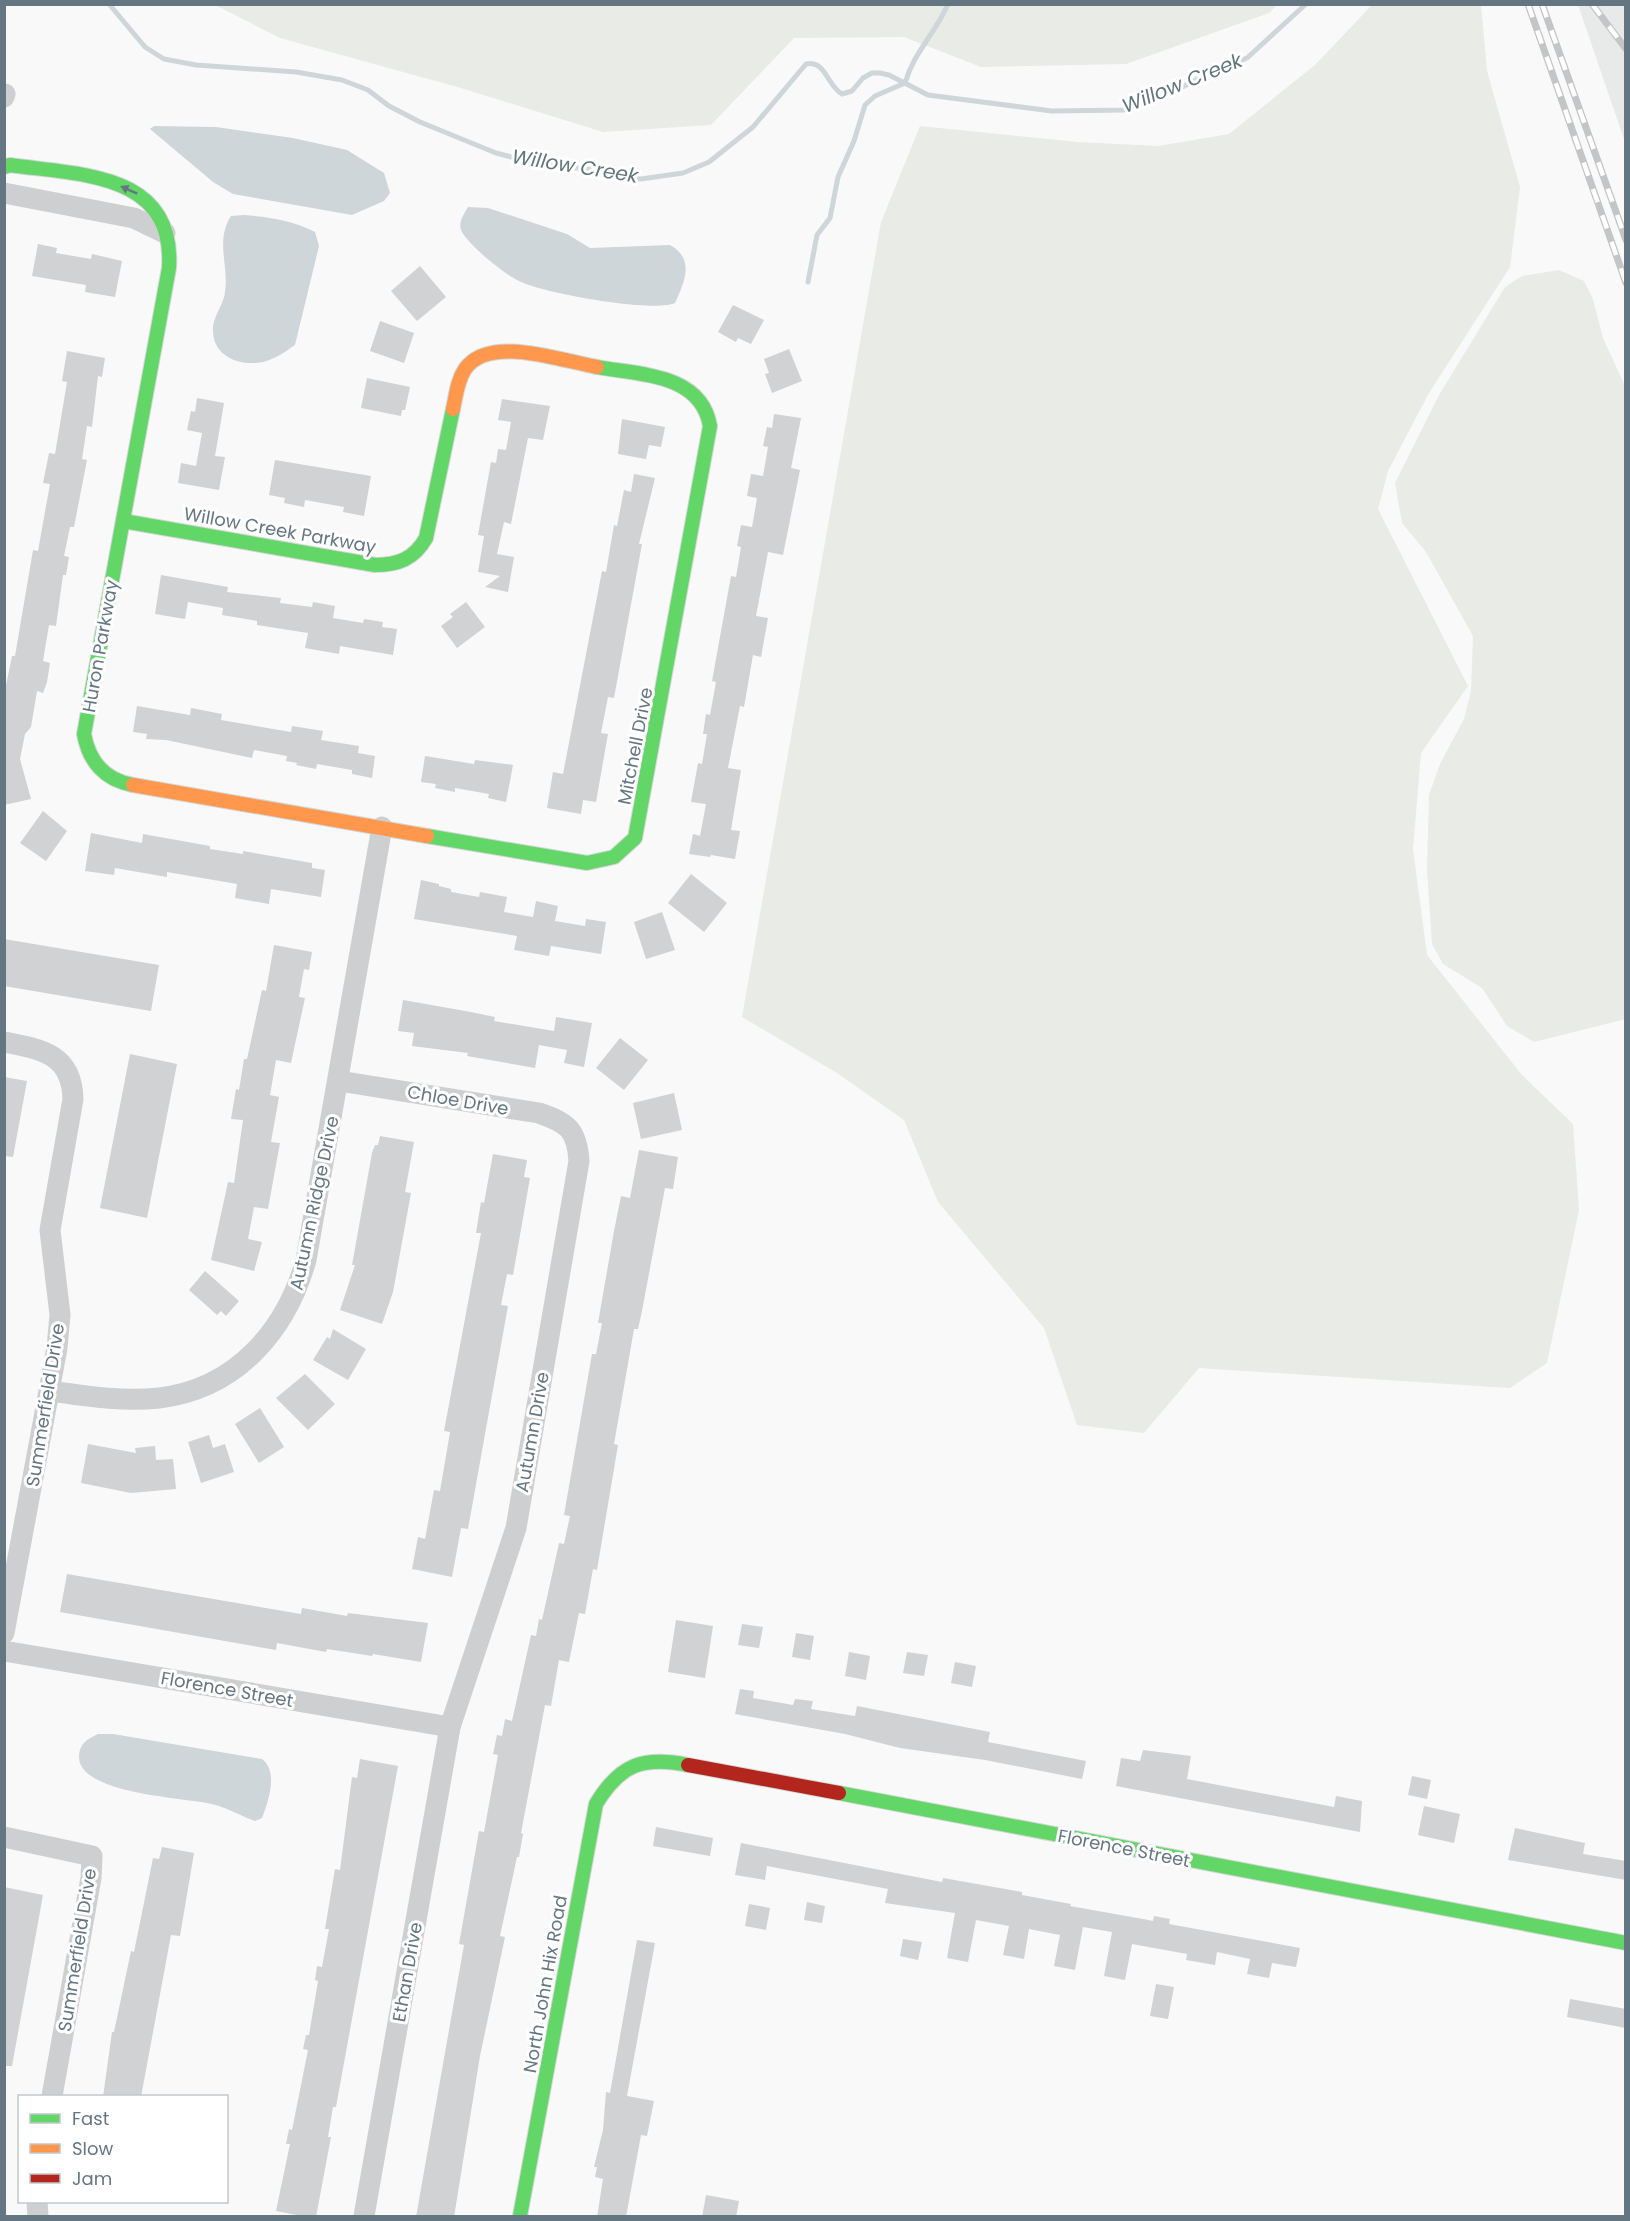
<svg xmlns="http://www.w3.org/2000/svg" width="1630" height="2221" viewBox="0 0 1630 2221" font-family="Poppins,sans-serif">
	<rect width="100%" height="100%" fill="#f9f9f9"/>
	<polygon fill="#e8e9e9" points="1578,5 1625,5 1625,142"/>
	<g fill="#e8ebe6">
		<polygon points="215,5 1277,4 1277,5 1269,13 1126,64 981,67 904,37 794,38 711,125 603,132 461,88 280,38"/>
		<polygon points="1372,5 1481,5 1487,71 1520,187 1510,267 1429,393 1388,471 1378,509 1468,686 1421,753 1413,849 1427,955 1522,1075 1573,1124 1579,1210 1547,1363 1510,1388 1199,1368 1144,1433 1077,1425 1044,1328 938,1202 904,1120 837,1073 742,1017 881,222 920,126 1077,142 1158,146 1229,134 1316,64"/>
		<polygon points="1559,270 1584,281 1593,299 1603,338 1625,386 1626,1019 1534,1042 1507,1026 1482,988 1443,964 1432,944 1427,870 1429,795 1440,764 1464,719 1471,691 1473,636 1426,552 1402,523 1395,483 1439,395 1505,287 1522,276"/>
	</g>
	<g fill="#ced6d9">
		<polygon points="154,126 216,127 293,138 347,150 384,173 390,193 384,201 352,215 233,194 213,182 150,129"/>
		<path d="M468,207L488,208L567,234L590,248L670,245C695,259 685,281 675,303C653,313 540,293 517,280C503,273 470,246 462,232C457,224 464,214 468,207Z"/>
		<path d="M244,215C269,217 292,220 315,232L319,246L295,345C285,352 275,359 263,362C238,367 211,355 213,327C214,315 224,304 225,292C229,265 215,241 231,216Z"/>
		<path d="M98,1734H113L262,1759C279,1772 268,1802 262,1818L255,1821C238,1815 225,1806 207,1803C181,1798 79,1793 79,1757C79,1744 87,1739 98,1734Z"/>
	</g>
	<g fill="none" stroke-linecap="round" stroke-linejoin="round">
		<g stroke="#ced6d9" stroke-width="5">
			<path d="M109,4L145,47L164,59L196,65L296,72L342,80L368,90L389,106L420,122L496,153L538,164L587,169L641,179L683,173L709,162L753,127L806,64C826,60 827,86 842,94L852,91L863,78L872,73H880L889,75L928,95L1052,111L1124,110L1173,92L1201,77L1247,58L1306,4"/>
			<path d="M808,282L817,235L830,218L838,177L854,141L865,105L875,96L905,83C914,52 935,34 948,4"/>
		</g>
	</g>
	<g fill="#d0d2d3">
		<polygon points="38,244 57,248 56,253 91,259 92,254 122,261 115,297 85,292 86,285 32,276"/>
		<polygon points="420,266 446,297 417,321 391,291"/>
		<polygon points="733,305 764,320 751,344 738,338 736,342 718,332"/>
		<polygon points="380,321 414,333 404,363 370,351"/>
		<polygon points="789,349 802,381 772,393 765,374 769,373 764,359"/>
		<polygon points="67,351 105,358 102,377 98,376 92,427 87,426 82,459 87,460 74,527 70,527 64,556 69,557 66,575 63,575 56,626 49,625 43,661 50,663 47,682 43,693 37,691 31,727 25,734 20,759 31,799 4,805 4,695 12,656 15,656 33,550 38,551 50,484 43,483 49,453 55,454 67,382 62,381"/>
		<polygon points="367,378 410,387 405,410 402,410 401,416 361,408"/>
		<polygon points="197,398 224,403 215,456 225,457 219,490 178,483 181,463 196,466 202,433 187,430 191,411 195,412"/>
		<polygon points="502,399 550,406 543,440 528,438 511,524 504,522 497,554 514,557 508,592 485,587 500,576 478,572 484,536 478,535 491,462 496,463 498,449 506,450 511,422 498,420"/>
		<polygon points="774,414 801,418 791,468 800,470 783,555 768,552 756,616 768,618 761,657 753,655 744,707 740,706 728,768 741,770 731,830 740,831 735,859 711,855 710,857 689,854 693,834 700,836 706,804 691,802 698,763 702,764 707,734 703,734 706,714 710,715 716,682 712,681 731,576 736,577 741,547 737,546 741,525 752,527 757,498 747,496 751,474 763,476 768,447 763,446 767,427 772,428"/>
		<polygon points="622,419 665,427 661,447 649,445 646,459 618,454"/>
		<polygon points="275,460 371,476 364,516 343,512 344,507 305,500 304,507 284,503 285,498 269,495"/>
		<polygon points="634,474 655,478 639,544 642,544 614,698 608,697 601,733 608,734 596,802 583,800 581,814 547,808 553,772 563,774 602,571 606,572 614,525 617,526 624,490 631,492"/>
		<polygon points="161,575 228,587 227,592 281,598 280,603 312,607 313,602 335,606 333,618 363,623 364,619 383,622 382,627 397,629 393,655 340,646 339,654 305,648 308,633 257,625 257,621 222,615 223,608 188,602 185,619 155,614"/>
		<polygon points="466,602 485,627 457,648 441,626 453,617 450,614"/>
		<polygon points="137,706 190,715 191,708 222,714 221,720 291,732 292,726 323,731 321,740 359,746 358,753 375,756 372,778 352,774 352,770 317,764 316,769 296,765 297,763 286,761 287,756 254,750 252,758 166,740 146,739 147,734 133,732"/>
		<polygon points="425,756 474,764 475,760 513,765 506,802 488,798 489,794 455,788 455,792 435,788 436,784 421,782"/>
		<polygon points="43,811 67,831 46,861 20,843"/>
		<polygon points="91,833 142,843 143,834 210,846 210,849 243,854 243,851 312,863 312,868 325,870 321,897 271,889 269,904 235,898 237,884 167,872 167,877 115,868 114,875 85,871"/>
		<polygon points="691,874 727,903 704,932 668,903"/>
		<polygon points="421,880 439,884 439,886 451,889 451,892 479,897 480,892 507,897 504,912 533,917 536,901 558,906 555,921 585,926 586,919 606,922 601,954 551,946 549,956 514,950 517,936 414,919"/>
		<polygon points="662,912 675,950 646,959 634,922"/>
		<polygon points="4,939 159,965 151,1011 4,986"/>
		<polygon points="274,945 312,952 309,970 304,969 299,997 305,998 291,1063 276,1060 270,1095 279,1097 271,1142 280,1143 268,1209 254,1207 248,1239 262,1242 254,1271 211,1260 228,1182 234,1183 243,1120 231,1119 236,1089 239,1090 244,1059 247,1059 262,990 266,991"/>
		<polygon points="403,1000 471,1012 495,1017 494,1021 554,1031 556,1017 592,1023 584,1067 564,1063 567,1050 539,1045 535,1068 467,1056 468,1053 412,1046 414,1033 398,1031"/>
		<polygon points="620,1038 648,1060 624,1090 596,1068"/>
		<polygon points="130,1054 177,1064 147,1218 100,1208"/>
		<polygon points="4,1077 27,1081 13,1157 4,1156"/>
		<polygon points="674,1093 682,1130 641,1139 633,1103"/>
		<polygon points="380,1136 414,1142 405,1192 411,1193 393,1292 382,1324 340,1310 355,1265 352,1265 372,1153 375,1145 378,1145"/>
		<polygon points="639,1150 678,1157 673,1189 665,1188 642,1311 638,1329 634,1329 614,1444 618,1445 597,1570 593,1569 585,1614 579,1613 569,1662 559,1660 551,1706 545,1705 521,1833 523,1834 519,1857 517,1857 500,1936 505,1937 480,2056 454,2217 416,2217 464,1945 459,1944 479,1831 484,1832 498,1755 493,1754 497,1735 502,1736 505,1719 512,1721 531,1635 536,1636 539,1619 542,1620 559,1543 564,1544 570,1516 564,1515 592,1354 596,1354 602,1323 598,1323 614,1231 621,1196 630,1198"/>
		<polygon points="493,1154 527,1160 524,1177 530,1178 513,1275 507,1274 501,1305 508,1306 468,1529 461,1528 452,1577 412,1569 418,1537 425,1539 434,1490 440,1491 450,1432 444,1431 481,1233 476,1233 481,1202 484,1203"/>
		<polygon points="205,1271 239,1301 226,1316 221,1311 217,1315 189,1290"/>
		<polygon points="333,1329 366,1349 348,1380 313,1360 327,1337 330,1339"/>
		<polygon points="305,1374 335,1404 308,1430 276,1398"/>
		<polygon points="260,1408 284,1447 259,1463 235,1424"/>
		<polygon points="209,1435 213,1448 225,1444 234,1472 201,1483 188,1442"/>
		<polygon points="88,1444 136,1453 135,1448 155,1446 156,1460 173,1459 176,1489 131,1493 81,1483"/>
		<polygon points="67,1574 301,1614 302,1608 347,1616 348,1613 428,1623 421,1662 373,1654 372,1656 327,1649 326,1652 277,1643 276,1650 60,1612"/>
		<polygon points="676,1620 713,1626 705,1678 668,1672"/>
		<polygon points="742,1624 763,1627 759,1648 738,1645"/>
		<polygon points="796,1633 814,1636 810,1660 792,1657"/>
		<polygon points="849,1652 870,1656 866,1680 845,1676"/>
		<polygon points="907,1652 928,1655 924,1676 903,1673"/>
		<polygon points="955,1662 976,1666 972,1687 951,1683"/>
		<polygon points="740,1689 754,1691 753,1698 793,1705 795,1699 813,1701 811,1709 855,1716 857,1706 990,1732 988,1742 1086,1761 1082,1779 985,1760 900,1748 845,1734 735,1714"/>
		<polygon points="1143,1750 1191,1756 1187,1779 1334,1807 1336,1796 1362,1801 1360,1832 1116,1786 1121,1758 1140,1761"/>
		<polygon points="360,1759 398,1766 336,2107 333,2107 328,2137 331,2137 316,2217 307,2217 276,2211 290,2144 286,2144 289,2129 292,2130 308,2050 303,2049 306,2035 309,2035 318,1981 315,1980 317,1966 322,1967 329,1929 325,1929 335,1869 340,1870 352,1777 357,1778"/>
		<polygon points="1412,1776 1431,1780 1427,1799 1408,1795"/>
		<polygon points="1424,1806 1460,1814 1454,1843 1418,1835"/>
		<polygon points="656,1827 713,1838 710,1856 653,1846"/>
		<polygon points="1515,1828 1585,1843 1583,1854 1626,1861 1626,1880 1508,1860"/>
		<polygon points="741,1843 942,1882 943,1878 1022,1892 1022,1895 1071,1904 1070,1906 1143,1919 1153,1921 1154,1916 1170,1919 1169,1924 1300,1948 1296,1967 1272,1963 1269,1978 1247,1974 1250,1959 1217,1952 1215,1965 1186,1960 1187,1954 1132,1944 1125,1980 1104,1976 1112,1932 1083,1927 1075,1970 1054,1966 1060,1935 1029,1929 1024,1959 1003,1955 1009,1926 976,1920 968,1962 947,1958 955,1913 885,1903 888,1889 767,1866 765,1880 735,1875"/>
		<polygon points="162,1847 194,1853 180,1936 171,1935 141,2097 103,2097 112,2032 114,2032 131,1951 134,1952 153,1858 159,1859"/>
		<polygon points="4,1887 43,1895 12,2066 4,2066"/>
		<polygon points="807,1902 825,1906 822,1923 804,1920"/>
		<polygon points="749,1904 770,1908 766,1930 745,1926"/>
		<polygon points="903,1939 922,1942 918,1960 900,1956"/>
		<polygon points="637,1940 655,1943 627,2096 654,2101 647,2136 641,2135 626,2217 597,2217 603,2179 595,2177 597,2167 594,2167 603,2130 606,2092 610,2093"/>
		<polygon points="1156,1984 1174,1987 1168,2019 1150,2016"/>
		<polygon points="1570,1999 1626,2009 1626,2028 1567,2017"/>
		<polygon points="706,2195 739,2201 736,2217 702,2217"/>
	</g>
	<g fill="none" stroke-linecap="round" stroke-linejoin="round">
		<defs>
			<g id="fast">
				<path d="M4,167L10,165C80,175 175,172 169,268L84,734C89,762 105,780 133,785"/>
				<path d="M123,521L375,565C398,565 414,559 426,538L453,409"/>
				<path d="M427,836L587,863L614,857L635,838L710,426C701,373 639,375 597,367"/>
				<polyline points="839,1793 1626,1943"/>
				<path d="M520,2216L596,1804C620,1764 643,1756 688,1765"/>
			</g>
			<g id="slow">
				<path d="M453,409C456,396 457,381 465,369C489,334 562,361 597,367"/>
				<polyline points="133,785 427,836"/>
			</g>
			<polyline id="jam" points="688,1765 839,1793"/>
		</defs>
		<use href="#fast" stroke="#d5d6d7" stroke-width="16"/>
		<use href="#slow" stroke="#d5d6d7" stroke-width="16"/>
		<use href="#jam" stroke="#d5d6d7" stroke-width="16"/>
		<g stroke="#cecfd0" stroke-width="21">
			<polyline points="4,97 5,94"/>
			<polyline points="4,193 134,218 165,233"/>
			<path d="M4,1042C41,1049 72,1054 73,1099L50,1230L60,1315L57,1348L4,1633"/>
			<path d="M339,1081L539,1113C568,1123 577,1130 579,1161L516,1528L450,1727L364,2216"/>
			<path d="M50,1391C86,1396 122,1402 159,1398C236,1389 286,1331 306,1260L382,827"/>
			<polyline points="4,1651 450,1727"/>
			<polyline points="4,1837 92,1856 91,1878 52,2096"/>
			<polyline points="37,2202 38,2216"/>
		</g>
		<use href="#fast" stroke="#63d668" stroke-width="14"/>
		<use href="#slow" stroke="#ff974d" stroke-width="14"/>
		<use href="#jam" stroke="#b3261e" stroke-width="14"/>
		<defs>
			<g id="rail">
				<polyline points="1528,4 1626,283"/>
				<polyline points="1542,4 1626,240"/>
				<polyline points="1592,4 1626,49"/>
			</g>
		</defs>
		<use href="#rail" stroke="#c3c5c6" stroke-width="7"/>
		<use href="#rail" stroke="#fff" stroke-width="4.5" stroke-dasharray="14" stroke-linecap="butt"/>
	</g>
	<defs><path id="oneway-solid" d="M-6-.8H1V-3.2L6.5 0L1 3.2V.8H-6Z" transform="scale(1.5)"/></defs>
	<use fill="#657683" href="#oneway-solid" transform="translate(129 190) rotate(-156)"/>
	<g text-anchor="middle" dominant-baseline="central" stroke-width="6" stroke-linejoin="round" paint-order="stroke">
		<g font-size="18" fill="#657683" stroke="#fff">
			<text transform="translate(280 530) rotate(10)">Willow Creek Parkway</text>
			<text transform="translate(100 646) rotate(-80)">Huron Parkway</text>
			<text transform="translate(635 746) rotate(-79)">Mitchell Drive</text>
			<text transform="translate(458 1100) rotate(10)">Chloe Drive</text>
			<text transform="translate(314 1203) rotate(-78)">Autumn Ridge Drive</text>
			<text transform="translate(45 1405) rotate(-81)">Summerfield Drive</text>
			<text transform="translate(532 1432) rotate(-80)">Autumn Drive</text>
			<text transform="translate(227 1689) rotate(10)">Florence Street</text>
			<text transform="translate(1124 1848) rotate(11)">Florence Street</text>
			<text transform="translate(77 1950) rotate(-81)">Summerfield Drive</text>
			<text transform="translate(407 1972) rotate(-80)">Ethan Drive</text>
			<text transform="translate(545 1984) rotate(-80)">North John Hix Road</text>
		</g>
		<g font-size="20" font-style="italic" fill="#60757c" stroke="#fff">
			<text transform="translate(1182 83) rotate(-22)">Willow Creek</text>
			<text transform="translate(575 166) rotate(9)">Willow Creek</text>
		</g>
	</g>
	<rect width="1630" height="2221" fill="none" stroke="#657683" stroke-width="12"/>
	<rect x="18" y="2095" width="210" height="108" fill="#ffffff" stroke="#c1c8cd" stroke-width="1.5"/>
	<rect x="30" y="2114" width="30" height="9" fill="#63d668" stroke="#c1c8cd" stroke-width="1.5"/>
	<text x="72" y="2125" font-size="18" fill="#657683">Fast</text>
	<rect x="30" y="2144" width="30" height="9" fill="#ff974d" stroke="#c1c8cd" stroke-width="1.5"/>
	<text x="72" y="2155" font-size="18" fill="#657683">Slow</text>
	<rect x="30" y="2174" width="30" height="9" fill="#b3261e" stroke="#c1c8cd" stroke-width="1.5"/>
	<text x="72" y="2185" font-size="18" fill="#657683">Jam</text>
</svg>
